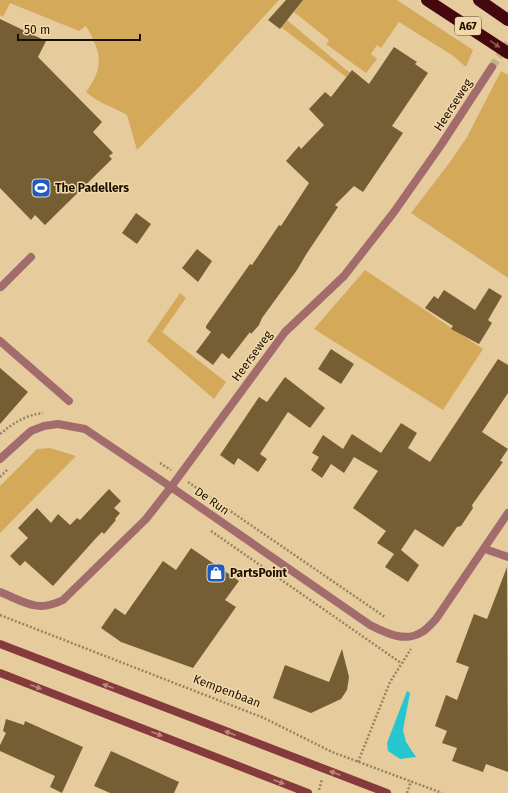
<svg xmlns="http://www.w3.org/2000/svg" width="508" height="793" viewBox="0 0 508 793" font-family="'Fira Sans',sans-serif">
	<rect width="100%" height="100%" fill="#e6cb9d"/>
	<g fill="#d5a95a">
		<path d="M0,0H279L200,86L137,150L127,115C113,107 98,103 86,92C105,66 101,52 86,26L79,31L10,3L3,17L0,15Z"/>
		<polygon points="301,0 397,0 473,50 466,67 452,55 399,22 381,48 377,45 371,54 377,59 366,73 326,44 329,40 294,12 302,1"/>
		<polygon points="287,20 350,73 346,77 281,27"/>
		<polygon points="501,71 508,75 508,278 411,213 450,162 467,137"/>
		<polygon points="365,270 483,349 443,410 314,329"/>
		<polygon points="180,293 186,298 162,332 226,382 214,399 147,341"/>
		<polygon points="50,448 76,456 0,533 0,486 37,449"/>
	</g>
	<polygon fill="#27c5ce" points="407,691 410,693 403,730 406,742 416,757 400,759 388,751 387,743"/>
	<g fill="#765e34">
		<polygon points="286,0 303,0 280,29 268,20"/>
		<polygon points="0,19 46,41 38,57 102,122 93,132 113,153 109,156 112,159 45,225 35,215 31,220 0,188"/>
		<polygon points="394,47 417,62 415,64 428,73 392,126 403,133 363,192 354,186 335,205 338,207 307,253 297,270 262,318 259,325 251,334 250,332 229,359 222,353 213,365 196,352 211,332 206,328 206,326 250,264 252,265 279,225 281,226 309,183 286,161 299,146 301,149 324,125 309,109 325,92 331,97 352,70 369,84"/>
		<polygon points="136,213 151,224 137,244 122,233"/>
		<polygon points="197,249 212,261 198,282 182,268"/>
		<polygon points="489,288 502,296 488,320 492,323 479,344 451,329 453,326 425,308 434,296 438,299 444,290 475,310"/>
		<polygon points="331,349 354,364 341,384 318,369"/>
		<polygon points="498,359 508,365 508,393 482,432 508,449 500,461 503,462 472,505 473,508 461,526 457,527 443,547 415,529 401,550 419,565 408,582 385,567 394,554 377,543 386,531 353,508 378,471 354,457 344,473 331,464 322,478 311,470 319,457 312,453 323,435 343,449 352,434 381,453 401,423 417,433 408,448 430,462"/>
		<polygon points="0,368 28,392 0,424"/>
		<polygon points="285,377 325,408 310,428 288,412 260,454 267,459 258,472 238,458 234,465 220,455 259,397 267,402"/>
		<polygon points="109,489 121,501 114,508 120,513 115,519 116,520 104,534 102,532 97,537 53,586 25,561 20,566 10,556 28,538 18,528 37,508 51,523 58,514 70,525 77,518 80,520"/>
		<polygon points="191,548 239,581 225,600 236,607 193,668 121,642 101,628 115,608 125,615 163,561 176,570"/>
		<polygon points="507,567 508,772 486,764 483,772 452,761 457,748 442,743 447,731 435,726 446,695 457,700 469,667 456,662 474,614 487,619"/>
		<polygon points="342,649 349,677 347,690 341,699 311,713 273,698 285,665 329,682"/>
		<polygon points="6,719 24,725 25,721 83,747 62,793 50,787 55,776 0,751 0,745 6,733 3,731"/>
		<polygon points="111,751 179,782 174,793 110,793 94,786"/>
	</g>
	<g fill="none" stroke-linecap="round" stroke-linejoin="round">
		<polyline stroke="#c7af86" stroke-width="8" stroke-dasharray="8 4" stroke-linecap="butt" points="492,67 508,43"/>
		<g stroke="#978261" stroke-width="2.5" stroke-dasharray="2 2" stroke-linecap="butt">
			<path d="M0,434C13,423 26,415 43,413"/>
			<polyline points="160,463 171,470"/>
			<polyline points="0,477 7,470"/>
			<polyline points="188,482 385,617"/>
			<polyline points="211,531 401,663"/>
			<polyline points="0,615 264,718 332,752 442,793"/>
			<polyline points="358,762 390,682 411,649"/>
			<polyline points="319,790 322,779"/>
			<polyline points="407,793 411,781"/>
		</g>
		<g stroke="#a16c6b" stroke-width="8">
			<polyline points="1,287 31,257"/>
			<polyline points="0,341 69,401"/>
		</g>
		<g stroke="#a16c6b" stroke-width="8">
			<polyline points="485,549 508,557"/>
			<path d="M0,592C25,602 37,613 63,600L146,519L171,487L370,625C386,633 405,643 422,632C427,629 432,623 436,619L508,513"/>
		</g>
		<polyline stroke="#a16c6b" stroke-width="8" points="0,459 31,431 44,426 58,424 85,429 171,487 285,332 344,276 394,212 441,145 492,67"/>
		<g stroke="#853a3c" stroke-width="8">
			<polyline points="0,644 387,793"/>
			<polyline points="0,673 308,793"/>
		</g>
		<g stroke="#46080f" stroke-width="12">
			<polyline points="427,0 508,53"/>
			<polyline points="479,0 508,20"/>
		</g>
	</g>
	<defs><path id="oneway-solid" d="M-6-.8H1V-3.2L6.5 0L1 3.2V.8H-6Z"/></defs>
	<use fill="#8b5b4d" href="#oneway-solid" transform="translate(495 44) rotate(34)"/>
	<g fill="#bc8973">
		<use href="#oneway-solid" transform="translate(108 686) rotate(-159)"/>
		<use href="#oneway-solid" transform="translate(36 687) rotate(21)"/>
		<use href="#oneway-solid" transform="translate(230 733) rotate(-159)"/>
		<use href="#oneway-solid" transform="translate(157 734) rotate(21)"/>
		<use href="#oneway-solid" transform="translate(335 773) rotate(-159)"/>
		<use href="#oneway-solid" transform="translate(279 782) rotate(21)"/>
	</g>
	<defs>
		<symbol id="stadium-square" viewBox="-11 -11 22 22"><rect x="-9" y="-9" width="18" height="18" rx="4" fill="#1d5bc7" stroke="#f3d8aa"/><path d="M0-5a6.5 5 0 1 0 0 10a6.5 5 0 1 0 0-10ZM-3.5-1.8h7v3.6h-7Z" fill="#fff"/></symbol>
		<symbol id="shop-square" viewBox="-11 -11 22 22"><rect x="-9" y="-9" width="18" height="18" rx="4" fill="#1d5bc7" stroke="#f3d8aa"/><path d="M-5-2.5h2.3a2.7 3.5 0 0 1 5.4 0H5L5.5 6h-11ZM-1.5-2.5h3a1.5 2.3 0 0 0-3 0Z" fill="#fff"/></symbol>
	</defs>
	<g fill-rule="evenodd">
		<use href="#stadium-square" x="30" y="177" width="22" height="22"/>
		<use href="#shop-square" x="205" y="562" width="22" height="22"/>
	</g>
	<g text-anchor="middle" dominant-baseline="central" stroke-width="3" stroke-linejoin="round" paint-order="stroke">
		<rect fill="#f3d8aa" stroke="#5b4c34" stroke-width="1" x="455" y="17" width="26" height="18" rx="3"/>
		<g font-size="11" font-weight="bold" fill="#1a1002">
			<text x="468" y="26">A67</text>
		</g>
		<g font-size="12" fill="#1a1002" stroke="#f3d8aa">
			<text transform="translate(453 105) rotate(-57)">Heerseweg</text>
			<text transform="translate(252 356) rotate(-54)">Heerseweg</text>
			<text transform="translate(212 501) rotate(35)">De Run</text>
			<text transform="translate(227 691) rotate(21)">Kempenbaan</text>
		</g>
		<g font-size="12" font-weight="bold" fill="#1a1002" stroke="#f3d8aa" text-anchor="start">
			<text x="55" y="188">The Padellers</text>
			<text x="230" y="573">PartsPoint</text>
		</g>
	</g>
	<path d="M18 34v6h122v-6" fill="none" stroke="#1a1002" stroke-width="2"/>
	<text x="24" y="34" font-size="12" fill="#1a1002" stroke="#f3d8aa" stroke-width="3" paint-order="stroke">50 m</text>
</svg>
